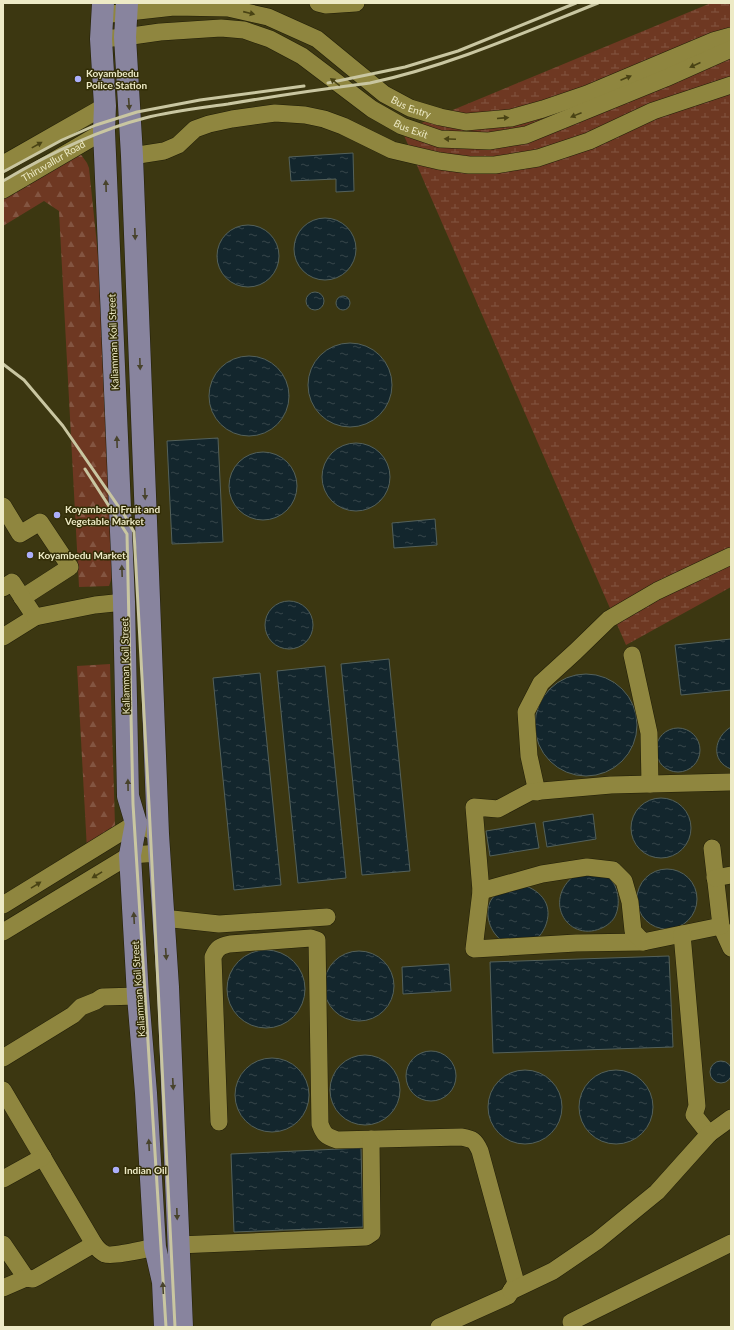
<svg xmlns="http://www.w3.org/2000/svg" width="734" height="1330" viewBox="0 0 734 1330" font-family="Lato,sans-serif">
	<defs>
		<pattern id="forest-firs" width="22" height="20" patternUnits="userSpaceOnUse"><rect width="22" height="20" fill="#6e3822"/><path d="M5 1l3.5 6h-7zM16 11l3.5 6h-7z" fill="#835541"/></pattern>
		<pattern id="wetland-marsh" width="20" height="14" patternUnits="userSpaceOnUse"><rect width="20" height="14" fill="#6e3822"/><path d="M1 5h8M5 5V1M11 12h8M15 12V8" fill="none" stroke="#835541"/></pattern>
		<pattern id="water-ripples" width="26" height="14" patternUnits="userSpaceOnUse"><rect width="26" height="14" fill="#13262d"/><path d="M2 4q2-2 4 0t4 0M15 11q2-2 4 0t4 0" fill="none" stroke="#36464a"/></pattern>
	</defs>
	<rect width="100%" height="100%" fill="#3c3711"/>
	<g fill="url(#forest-firs)">
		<polygon points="77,149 87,163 89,168 127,534 109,586 79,587 59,211 44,201 3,226 3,195"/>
		<polygon points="110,664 115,825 112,832 87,850 77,666"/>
	</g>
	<polygon fill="url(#wetland-marsh)" points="711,3 731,3 731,587 626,645 402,131"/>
	<g fill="url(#water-ripples)" stroke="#54615b">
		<polygon points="353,153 354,191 336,192 336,179 291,181 289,157"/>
		<circle cx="325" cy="249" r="31"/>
		<circle cx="248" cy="256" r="31"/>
		<circle cx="315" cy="301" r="9"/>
		<circle cx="343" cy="303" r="7"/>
		<circle cx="350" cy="385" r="42"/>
		<circle cx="249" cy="396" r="40"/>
		<polygon points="218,438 223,542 172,544 167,441"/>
		<circle cx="356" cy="477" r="34"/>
		<circle cx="263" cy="486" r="34"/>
		<polygon points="435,519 437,545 394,548 392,523"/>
		<circle cx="289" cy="625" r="24"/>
		<polygon points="731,639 731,690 681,695 675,645"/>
		<polygon points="389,659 410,871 362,875 341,664"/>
		<polygon points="325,666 346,878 298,883 277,671"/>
		<polygon points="260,673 281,885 234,890 213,678"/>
		<circle cx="586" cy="725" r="51"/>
		<path d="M731,727V769C710,761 714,737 731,727Z"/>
		<circle cx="678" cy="750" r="22"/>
		<circle cx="661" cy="828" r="30"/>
		<polygon points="593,814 596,839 547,847 543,822"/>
		<polygon points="535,823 539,848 490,856 486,831"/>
		<circle cx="667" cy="899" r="30"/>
		<path d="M575,875C582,875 596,873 603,875C618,879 621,902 616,914C614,920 609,924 604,927C569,945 541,901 575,875Z"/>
		<path d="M523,885C542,891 554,906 545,927C543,931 540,937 536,938C531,941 523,940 518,941C509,943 502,943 496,935C487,925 483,903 497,894C502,890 516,887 523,885Z"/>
		<circle cx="266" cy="989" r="39"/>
		<circle cx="359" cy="986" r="35"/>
		<polygon points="669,956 673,1047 493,1053 490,962"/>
		<polygon points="449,964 451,991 403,994 402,967"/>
		<circle cx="431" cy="1076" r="25"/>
		<circle cx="365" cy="1090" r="35"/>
		<circle cx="272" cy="1095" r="37"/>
		<circle cx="721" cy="1072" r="11"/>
		<circle cx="616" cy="1107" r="37"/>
		<circle cx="525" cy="1107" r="37"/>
		<polygon points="361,1148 363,1227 234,1232 231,1154"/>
	</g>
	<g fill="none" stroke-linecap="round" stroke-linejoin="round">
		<defs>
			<g id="minor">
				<polyline points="318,3 326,5 356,3"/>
				<path id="s1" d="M102,15L174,7L228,8L268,17L317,39L384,94L410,108L440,117L466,122L511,118L543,109L587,94L713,41L731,36"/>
				<path id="s2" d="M101,39L125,37L160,32L221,28L244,30L270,39L302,56L372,109L402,126L440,139L489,141L526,135L666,78L731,49"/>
				<polyline points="132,156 164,151 178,145 195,129 209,124 232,119 275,113 305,115 324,119 343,126 392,150 439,161 469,165 495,165 538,158 589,141 653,111 731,85"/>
				<polyline points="3,164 105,106"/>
				<path id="s3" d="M3,190L104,131"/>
				<polyline points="3,506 20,534 40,522 70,567 22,598"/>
				<polyline points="3,588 12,582 35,617 3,637"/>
				<polyline points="35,617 95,605 124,602"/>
				<polyline points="632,655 649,733 650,784"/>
				<polyline points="537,792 529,756 526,712 541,683 575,652 609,619 657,591 731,556"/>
				<polyline points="712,848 721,926 731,948"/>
				<polyline points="715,878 731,875"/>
				<polyline points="481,891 474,949 576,943 643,942"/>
				<polyline points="3,905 136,823 158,834"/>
				<polyline points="163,918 219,924 327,917"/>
				<polyline points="721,926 643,942 633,931 630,902 624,881 613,870 587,867 542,874 481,891 474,807 498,809 530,792 611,785 731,782"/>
				<polyline points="3,932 130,855 160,853"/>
				<polyline points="682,934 697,1106 694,1115 709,1134 731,1118"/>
				<polyline points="3,1058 73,1015 81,1007 96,1001 102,997 138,996"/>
				<path d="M3,1090L94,1244C97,1248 100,1252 105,1254C112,1257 145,1249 155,1247"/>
				<path d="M219,1122L213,957C217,948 220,946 230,944L311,938L317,940L320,1124C324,1135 326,1136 337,1140L461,1137C473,1139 475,1140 480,1151L516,1283L508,1296L439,1327"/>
				<polyline points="3,1179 43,1157"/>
				<polyline points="3,1244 26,1278"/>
				<polyline points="178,1245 366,1237 372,1233 371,1139"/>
				<polyline points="3,1288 26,1278 33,1279 37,1277 94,1244"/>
				<polyline points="511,1291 553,1271 597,1241 657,1192 709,1134"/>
				<polyline points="571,1322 731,1243"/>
			</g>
			<g id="major">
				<polyline points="103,3 101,39 105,106 104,131 124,602 128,796 136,823 130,855 138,996 146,1093 155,1247 163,1282 165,1327"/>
				<polyline points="127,3 125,37 132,156 158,834 168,987 182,1327"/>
			</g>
		</defs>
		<use href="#minor" stroke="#211e08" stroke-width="18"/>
		<use href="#major" stroke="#211e08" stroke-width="23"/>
		<use href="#minor" stroke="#8f863f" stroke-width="17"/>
		<use href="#major" stroke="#88849e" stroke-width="22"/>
		<g stroke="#c9c6a1" stroke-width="3">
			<polyline points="328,83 405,67 458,51 576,3"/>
			<polyline points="3,172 62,140 96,125 137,112 200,100 304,86"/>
			<path d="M3,181C47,155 94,131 145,118C172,111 200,108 228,104C275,96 323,89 370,83C449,66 523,33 598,3"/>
			<polyline points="3,364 24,380 63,426 125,516 134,532 149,805 175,1327"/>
			<polyline points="85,469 127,534 133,804 166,1327"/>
		</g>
	</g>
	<defs><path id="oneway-solid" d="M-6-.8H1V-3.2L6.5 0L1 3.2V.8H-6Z"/></defs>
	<g fill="#494314">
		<use href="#oneway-solid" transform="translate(249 13) rotate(13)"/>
		<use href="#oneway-solid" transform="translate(695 65) rotate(156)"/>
		<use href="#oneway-solid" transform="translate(626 78) rotate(-23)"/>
		<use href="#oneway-solid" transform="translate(335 82) rotate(-142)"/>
		<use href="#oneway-solid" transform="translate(576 115) rotate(158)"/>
		<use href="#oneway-solid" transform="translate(503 118) rotate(-5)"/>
		<use href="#oneway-solid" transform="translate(450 139) rotate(-177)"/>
		<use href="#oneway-solid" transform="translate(37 145) rotate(-29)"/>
		<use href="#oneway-solid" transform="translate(97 875) rotate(149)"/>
		<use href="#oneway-solid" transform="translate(36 885) rotate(-32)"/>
	</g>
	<g fill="#48432c">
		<use href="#oneway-solid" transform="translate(129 104) rotate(86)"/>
		<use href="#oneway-solid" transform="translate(106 186) rotate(-92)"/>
		<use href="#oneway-solid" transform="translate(135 234) rotate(88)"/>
		<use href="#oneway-solid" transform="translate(140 364) rotate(88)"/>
		<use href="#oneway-solid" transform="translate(117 442) rotate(-92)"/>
		<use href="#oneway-solid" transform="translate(145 494) rotate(88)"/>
		<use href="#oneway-solid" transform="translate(122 571) rotate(-92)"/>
		<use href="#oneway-solid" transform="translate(128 785) rotate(-91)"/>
		<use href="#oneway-solid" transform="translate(134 918) rotate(-93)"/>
		<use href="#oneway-solid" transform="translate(166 954) rotate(86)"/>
		<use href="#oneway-solid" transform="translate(173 1084) rotate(87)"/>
		<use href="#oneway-solid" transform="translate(149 1145) rotate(-93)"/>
		<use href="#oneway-solid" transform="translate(177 1214) rotate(88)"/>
		<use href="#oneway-solid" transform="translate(163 1288) rotate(-93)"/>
	</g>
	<g fill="#acaffb" stroke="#322d06" stroke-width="1.5">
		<circle cx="78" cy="79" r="4"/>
		<circle cx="57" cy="515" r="4"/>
		<circle cx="30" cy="555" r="4"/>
		<circle cx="116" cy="1170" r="4"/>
	</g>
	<g text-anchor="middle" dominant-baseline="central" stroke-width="3" stroke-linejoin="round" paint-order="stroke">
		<g font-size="10" font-weight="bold" fill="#edeac6" stroke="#322d06" text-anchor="start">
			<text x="86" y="73">Koyambedu<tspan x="86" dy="12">Police Station</tspan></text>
			<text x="65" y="509">Koyambedu Fruit and<tspan x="65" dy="12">Vegetable Market</tspan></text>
			<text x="38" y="555">Koyambedu Market</text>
			<text x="124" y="1170">Indian Oil</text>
		</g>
		<g font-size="10" fill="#edeac6" stroke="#322d06">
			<text stroke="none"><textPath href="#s1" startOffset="338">Bus Entry</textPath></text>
			<text stroke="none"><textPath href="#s2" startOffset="339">Bus Exit</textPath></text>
			<text stroke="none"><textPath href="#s3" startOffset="58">Thiruvallur Road</textPath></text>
			<text transform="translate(113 342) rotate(-92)">Kaliamman Koil Street</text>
			<text transform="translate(125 666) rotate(-91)">Kaliamman Koil Street</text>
			<text transform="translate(138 989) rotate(-94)">Kaliamman Koil Street</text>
		</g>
	</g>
	<rect width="734" height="1330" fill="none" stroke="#edeac6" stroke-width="8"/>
</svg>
